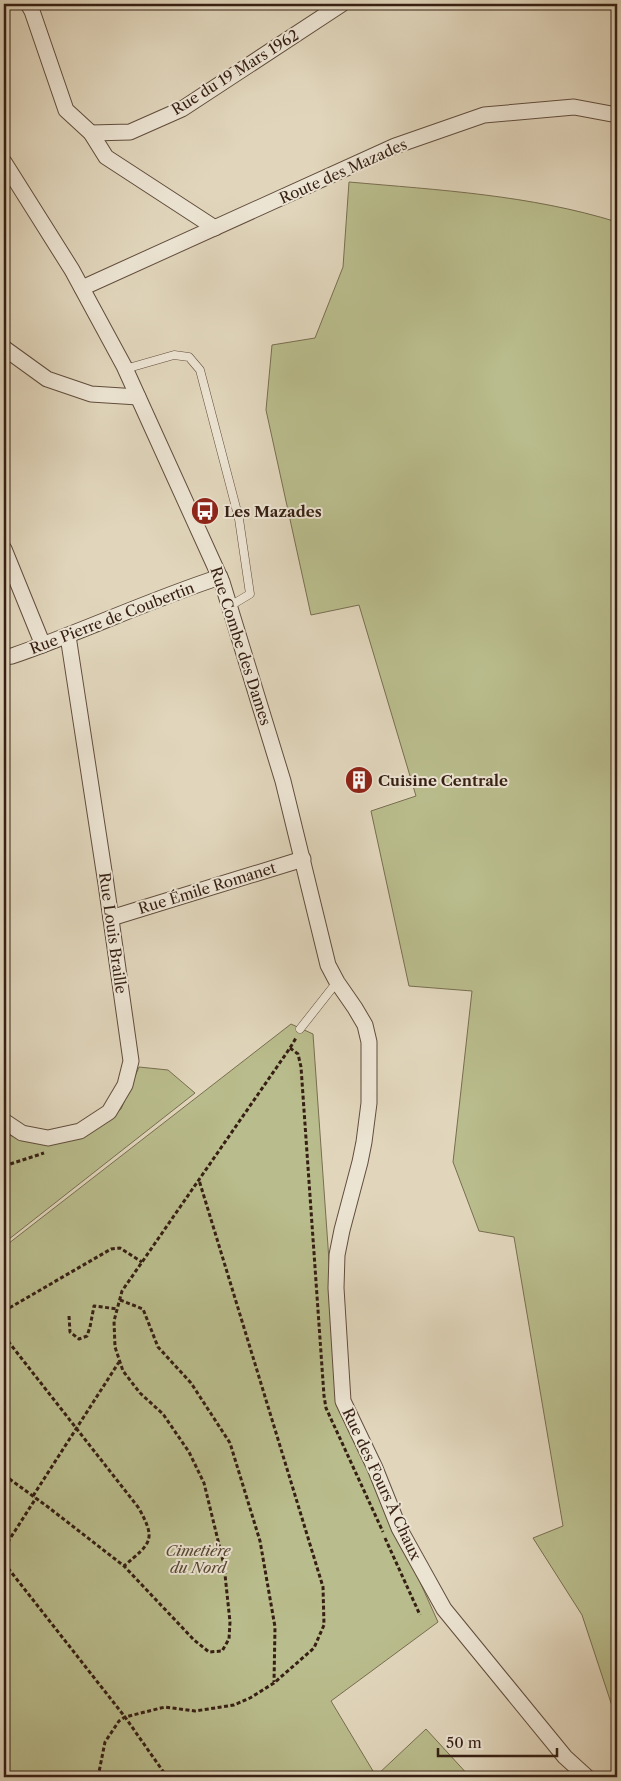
<svg xmlns="http://www.w3.org/2000/svg" width="621" height="1781" viewBox="0 0 621 1781" font-family="'Libre Caslon Text',serif">
	<rect width="100%" height="100%" fill="#e1d6bc"/>
	<filter id="stains"><feTurbulence type="fractalNoise" baseFrequency=".004" numOctaves="4"/><feColorMatrix values="0 0 0 0 .2 0 0 0 0 .09 0 0 0 0 .02 0 0 0 .5 -.17"/></filter>
	<radialGradient id="worn" r=".72"><stop offset=".6" stop-color="#630" stop-opacity="0"/><stop offset="1" stop-color="#630" stop-opacity=".3"/></radialGradient>
	<g fill="#b9bc8c" stroke="#786e50">
		<path d="M349,182C439,190 530,195 617,222V1721L582,1615L533,1538L563,1526L514,1237L479,1231L453,1162L472,991L409,986L371,811L416,796L359,605L311,615L266,410L272,345L315,338L343,267Z"/>
		<polygon points="291,1024 313,1034 339,1402 438,1622 331,1701 376,1776 426,1729 470,1777 4,1777 4,1247"/>
		<polygon points="139,1067 168,1070 195,1093 4,1243 4,1133 23,1140 96,1129 121,1109"/>
	</g>
	<g fill="none" stroke-linecap="round" stroke-linejoin="round">
		<defs>
			<g id="service">
				<polyline points="125,369 174,355 189,357 200,370 239,519 250,594 230,606"/>
				<polyline points="300,1029 337,982"/>
			</g>
			<g id="minor">
				<polyline points="28,4 32,11 66,110 91,133 106,157 215,228"/>
				<polyline points="91,133 130,132 182,109 342,4"/>
				<polyline points="4,162 72,270 124,366 222,582 283,781 328,965 337,982 355,1008 365,1025 369,1042 369,1103 364,1142 360,1162 342,1230 337,1255 336,1288 343,1401 375,1468 399,1528 444,1609 565,1757 587,1777"/>
				<polyline points="82,288 395,146 484,115 574,107 617,115"/>
				<polyline points="4,348 47,379 91,394 138,397"/>
				<polyline points="4,549 43,645"/>
				<path d="M4,657L12,656C82,632 149,600 220,577"/>
				<polyline points="111,918 303,859"/>
				<polyline points="4,1121 22,1133 48,1138 80,1131 109,1112 125,1085 131,1061 106,884 68,636"/>
			</g>
		</defs>
		<use href="#service" stroke="#614d3d" stroke-width="9"/>
		<use href="#minor" stroke="#614d3d" stroke-width="17"/>
		<g stroke="#361f13" stroke-width="3" stroke-dasharray="4 2.5" stroke-linecap="butt">
			<polyline points="290,1048 298,1054 301,1067 324,1396 326,1408 383,1532"/>
			<polyline points="4,1166 44,1153"/>
			<polyline points="120,1300 143,1309 158,1347 191,1383 230,1443 260,1541 275,1627 274,1682"/>
			<polyline points="4,1311 111,1249 120,1248 142,1262"/>
			<polyline points="69,1316 70,1332 79,1339 87,1336 90,1327 94,1306 118,1309"/>
			<path d="M4,1336L138,1507C157,1540 151,1543 124,1566"/>
			<polyline points="4,1475 48,1507 124,1566 194,1640 209,1652 222,1651 229,1639 230,1622 224,1565 204,1483 189,1452 163,1414 140,1393 123,1371 115,1347 114,1321 122,1291 290,1048 296,1038"/>
			<polyline points="33,1496 119,1362"/>
			<polyline points="385,1538 420,1615"/>
			<polyline points="4,1548 36,1498"/>
			<polyline points="4,1563 125,1717 167,1777"/>
			<polyline points="98,1777 105,1742 119,1721 125,1717 165,1707 195,1711 234,1705 250,1698 274,1683 314,1648 324,1625 323,1587 199,1180"/>
		</g>
		<use href="#service" stroke="#ece4d3" stroke-width="8"/>
		<use href="#minor" stroke="#ece4d3" stroke-width="15"/>
	</g>
	<defs>
		<symbol id="bus-disc" viewBox="-11 -11 22 22"><circle r="9.5" fill="#8f2418" stroke="#ece4d3"/><path d="M-5-6H5V4H4V6H2V4H-2V6H-4V4H-5ZM-3.5-4V0h7V-4ZM-3.5 1.2v1.5H-2V1.2ZM2 1.2v1.5H3.5V1.2Z" fill="#fff"/></symbol>
		<symbol id="building-disc" viewBox="-11 -11 22 22"><circle r="9.5" fill="#8f2418" stroke="#ece4d3"/><path d="M-4-6H4V6H1V3H-1V6H-4ZM-2.5-4.3h1.7v1.8h-1.7ZM.8-4.3h1.7v1.8H.8ZM-2.5-1h1.7V.8h-1.7ZM.8-1h1.7V.8H.8Z" fill="#fff"/></symbol>
	</defs>
	<g fill-rule="evenodd">
		<use href="#bus-disc" x="189" y="495" width="32" height="32"/>
		<use href="#building-disc" x="343" y="764" width="32" height="32"/>
	</g>
	<g text-anchor="middle" dominant-baseline="central" stroke-width="4" stroke-linejoin="round" paint-order="stroke">
		<g font-size="15" fill="#361f13" stroke="#ece4d3">
			<text transform="translate(235 72) rotate(-32)">Rue du 19 Mars 1962</text>
			<text transform="translate(343 171) rotate(-24)">Route des Mazades</text>
			<text transform="translate(112 618) rotate(-21)">Rue Pierre de Coubertin</text>
			<text transform="translate(241 646) rotate(72)">Rue Combe des Dames</text>
			<text transform="translate(207 888) rotate(-17)">Rue Émile Romanet</text>
			<text transform="translate(113 933) rotate(82)">Rue Louis Braille</text>
			<text transform="translate(382 1484) rotate(65)">Rue des Fours À Chaux</text>
		</g>
		<g font-size="15" font-weight="bold" fill="#361f13" stroke="#ece4d3" text-anchor="start">
			<text x="224" y="511">Les Mazades</text>
			<text x="378" y="780">Cuisine Centrale</text>
		</g>
		<g font-size="15" font-style="italic" fill="#574631" stroke="#ece4d3">
			<text x="198" y="1550">Cimetière<tspan x="198" dy="17">du Nord</tspan></text>
		</g>
	</g>
	<rect width="621" height="1781" fill="none" stroke="#e1d6bc" stroke-width="20"/>
	<rect x="5" y="5" width="611" height="1771" fill="none" stroke="#361f13" stroke-width="2.5"/>
	<rect x="10" y="10" width="601" height="1761" fill="none" stroke="#361f13"/>
	<path d="M438 1748v8h119v-8" fill="none" stroke="#361f13" stroke-width="2.5"/>
	<text x="446" y="1748" font-size="15" fill="#361f13" stroke="#ece4d3" stroke-width="4" paint-order="stroke">50 m</text>
	<rect width="100%" height="100%" filter="url(#stains)"/>
	<rect width="100%" height="100%" fill="url(#worn)"/>
</svg>
